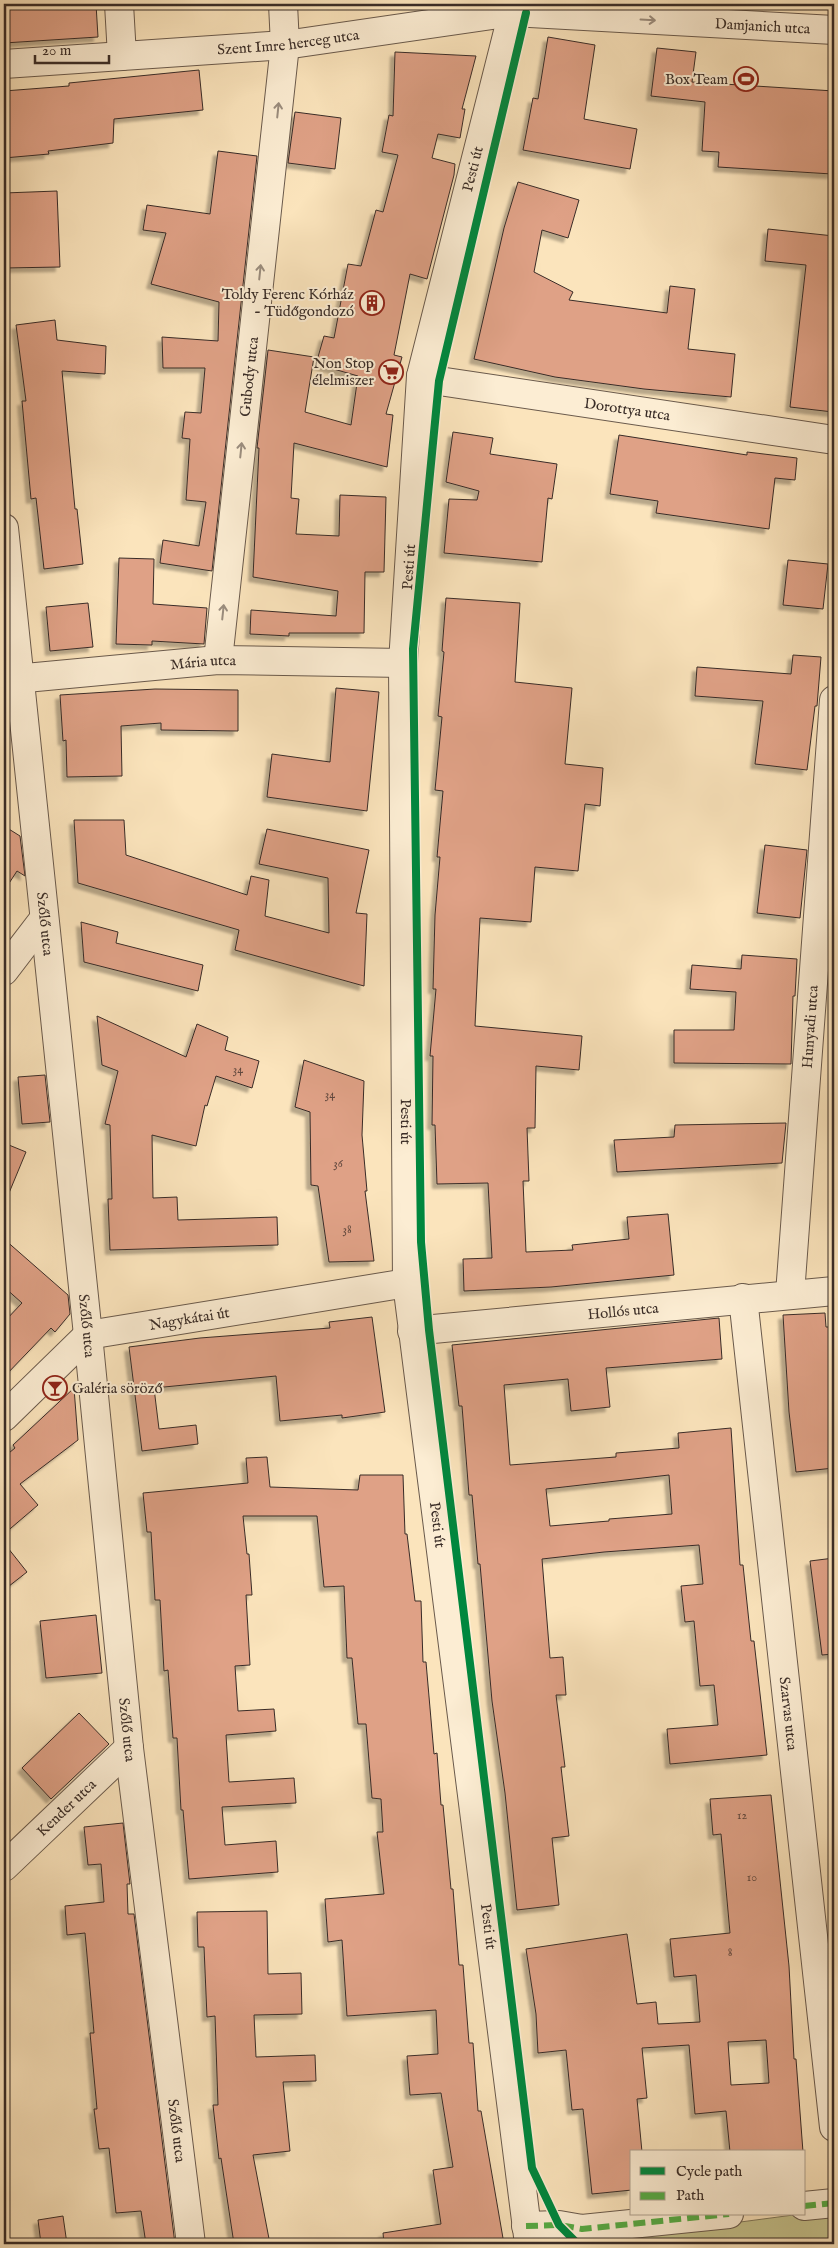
<svg xmlns="http://www.w3.org/2000/svg" width="838" height="2248" viewBox="0 0 838 2248" font-family="'IM FELL English',serif">
	<defs>
		<filter id="shadow"><feDropShadow dx="-4.5" dy="4.5" stdDeviation="1" flood-color="#0004"/></filter>
	</defs>
	<rect width="100%" height="100%" fill="#fbe4bc"/>
	<filter id="stains"><feTurbulence type="fractalNoise" baseFrequency=".004" numOctaves="4"/><feColorMatrix values="0 0 0 0 .2 0 0 0 0 .09 0 0 0 0 .02 0 0 0 .5 -.17"/></filter>
	<radialGradient id="worn" r=".72"><stop offset=".6" stop-color="#630" stop-opacity="0"/><stop offset="1" stop-color="#630" stop-opacity=".3"/></radialGradient>
	<polygon fill="#c5c28c" stroke="#7f775a" points="801,2214 834,2214 834,2244 614,2244 612,2239"/>
	<g fill="#dfa186" stroke="#392c27" fill-rule="evenodd" filter="url(#shadow)">
		<polygon points="96,4 98,37 4,43 4,10"/>
		<polygon points="548,37 595,45 584,119 637,129 630,169 523,150 533,98 538,99"/>
		<polygon points="657,48 696,52 692,82 834,91 832,174 718,167 719,152 702,151 705,102 651,96"/>
		<polygon points="395,52 476,56 462,109 465,109 460,138 438,134 432,158 455,164 454,175 427,279 410,274 394,355 402,357 386,414 393,415 387,467 294,443 291,498 299,499 296,534 339,536 340,495 386,497 384,572 365,572 364,633 289,633 289,636 250,634 251,610 336,616 338,591 253,577 259,448 257,448 268,350 314,357 305,412 351,425 358,376 316,364 324,336 334,338 348,264 361,266 376,210 383,212 398,155 382,152 389,115 393,116"/>
		<polygon points="199,70 203,110 114,119 113,143 48,151 49,154 4,158 4,91 69,86 69,83"/>
		<polygon points="295,112 341,118 335,169 288,163"/>
		<polygon points="218,151 257,156 212,571 160,563 163,540 199,546 206,502 186,500 190,439 182,438 185,412 201,413 205,368 163,368 162,337 218,341 219,302 151,284 166,233 143,230 147,205 210,214"/>
		<polygon points="518,182 579,200 568,238 542,230 534,272 573,292 569,300 667,313 670,286 695,289 688,349 735,354 731,397 644,389 555,377 474,359 504,228"/>
		<polygon points="57,191 60,267 5,268 4,193"/>
		<polygon points="768,229 834,236 833,412 790,407 806,265 765,261"/>
		<polygon points="55,320 57,340 106,346 105,374 62,371 75,509 77,509 83,564 44,569 36,498 31,499 22,401 26,401 16,325"/>
		<polygon points="453,432 493,438 490,454 557,464 552,499 548,498 542,562 444,553 449,499 477,500 479,491 446,482"/>
		<polygon points="619,435 747,455 747,452 797,458 795,480 775,478 769,529 656,513 658,501 610,494"/>
		<polygon points="119,558 154,559 153,604 207,608 204,644 152,641 152,645 116,644"/>
		<polygon points="788,560 828,564 823,609 783,605"/>
		<polygon points="446,598 520,603 515,682 572,688 565,764 603,768 600,806 585,804 578,871 535,867 531,922 480,918 475,1026 582,1036 579,1070 536,1066 535,1128 527,1128 529,1181 523,1181 526,1252 573,1250 572,1245 629,1239 627,1217 668,1214 674,1275 551,1287 464,1291 463,1259 492,1258 488,1183 437,1184 435,1125 432,1125 433,1056 430,1056 436,989 433,989 435,915 440,857 437,857 443,791 435,790 442,717 438,716 444,652 442,651"/>
		<polygon points="88,603 93,647 50,651 46,607"/>
		<polygon points="793,655 821,657 817,706 815,706 807,770 755,764 763,701 695,696 697,667 791,674"/>
		<polygon points="336,688 379,692 367,811 267,797 272,754 330,762"/>
		<polygon points="155,689 238,690 238,731 161,730 161,723 121,726 122,776 67,777 66,740 63,741 60,695"/>
		<polygon points="74,820 124,820 126,855 247,895 251,876 269,880 265,916 329,933 328,878 259,864 267,829 369,850 356,913 367,914 364,986 235,950 239,930 78,883"/>
		<polygon points="4,826 20,836 25,876 17,871 4,891"/>
		<polygon points="765,845 807,850 800,918 757,913"/>
		<polygon points="81,922 118,932 116,943 203,965 198,991 84,962"/>
		<polygon points="742,955 797,959 795,996 793,996 791,1064 674,1063 674,1030 734,1030 736,992 690,989 692,965 741,969"/>
		<polygon points="97,1016 186,1057 197,1024 228,1037 225,1050 259,1061 252,1088 216,1076 207,1106 205,1105 196,1146 152,1135 153,1198 177,1197 178,1220 277,1217 278,1245 110,1250 108,1199 112,1199 110,1125 105,1124 118,1071 102,1065"/>
		<polygon points="304,1060 364,1081 362,1135 367,1191 365,1191 374,1261 329,1262 318,1186 311,1185 310,1112 295,1107"/>
		<polygon points="45,1075 50,1122 22,1124 18,1077"/>
		<polygon points="786,1123 782,1163 617,1172 614,1140 674,1137 675,1125"/>
		<polygon points="4,1143 26,1152 4,1205"/>
		<polygon points="4,1239 68,1295 70,1314 55,1332 51,1328 4,1377 4,1322 22,1303 4,1287"/>
		<polygon points="825,1313 826,1327 834,1327 834,1468 796,1472 789,1412 783,1315"/>
		<polygon points="372,1317 385,1412 342,1418 342,1415 280,1421 276,1376 154,1388 159,1429 196,1425 198,1444 142,1451 129,1347 200,1338 330,1328 329,1322"/>
		<path d="M719,1318L722,1359L606,1368L610,1407L571,1411L568,1379L504,1385L510,1465L616,1457V1453L679,1448L678,1433L731,1428L740,1565H743L751,1641H754L767,1755L670,1764L667,1729L718,1725L714,1685L700,1686L694,1621L685,1622L681,1586L703,1584L699,1545L604,1552L542,1559L550,1658L563,1657L566,1695H556L565,1767H561L569,1836L552,1838L559,1905L517,1910L505,1793L492,1701L480,1564H478L472,1495H469L462,1406H459L452,1345ZM669,1475L672,1514L609,1519V1521L550,1526L546,1489Z"/>
		<polygon points="74,1388 78,1440 20,1484 38,1505 4,1534 4,1457 15,1448 13,1445"/>
		<polygon points="267,1457 270,1487 358,1490 360,1475 403,1475 405,1534 407,1534 415,1601 421,1601 423,1662 426,1662 434,1754 437,1753 441,1805 443,1805 451,1889 453,1889 459,1965 463,1965 469,2043 473,2043 478,2111 481,2111 504,2244 384,2244 383,2233 441,2224 433,2170 453,2167 441,2093 410,2095 407,2056 438,2054 436,2010 347,2016 342,1940 328,1942 325,1899 384,1894 377,1832 383,1832 381,1799 372,1798 366,1724 358,1724 352,1658 347,1658 344,1586 324,1587 317,1516 243,1516 247,1554 249,1554 252,1595 246,1595 250,1665 235,1666 238,1711 274,1709 276,1731 226,1735 229,1782 294,1778 296,1803 222,1807 225,1845 276,1841 278,1872 189,1879 183,1810 181,1810 177,1738 173,1738 168,1670 164,1671 160,1600 155,1600 151,1532 147,1532 143,1493 248,1483 246,1458"/>
		<polygon points="4,1543 27,1572 4,1590"/>
		<polygon points="834,1558 834,1654 822,1655 810,1561"/>
		<polygon points="96,1615 102,1673 46,1678 40,1621"/>
		<polygon points="79,1713 109,1744 51,1799 22,1768"/>
		<path d="M771,1795L789,1966L794,2059H796L803,2152H730L726,2111L695,2114L689,2045L642,2048L647,2098L637,2099L642,2152H632V2190L592,2194L583,2109L572,2110L566,2050L538,2053L536,2014L526,1949L627,1934L637,2004L656,2002L658,2024L700,2022L696,1975L674,1977L670,1939L730,1933L721,1834L713,1835L710,1799ZM766,2040L769,2083L731,2085L728,2042Z"/>
		<polygon points="123,1823 130,1884 127,1884 128,1914 134,1914 175,2244 146,2244 141,2211 116,2213 109,2148 99,2149 94,2109 97,2109 90,2033 94,2033 85,1933 67,1935 65,1906 104,1902 101,1864 88,1865 84,1827"/>
		<polygon points="267,1911 268,1974 301,1973 302,2014 254,2015 256,2057 315,2055 316,2081 283,2082 290,2151 253,2155 270,2244 234,2244 221,2158 219,2159 213,2105 218,2105 215,2016 207,2017 204,1947 198,1947 197,1912"/>
		<polygon points="63,2216 67,2244 41,2244 38,2220"/>
	</g>
	<g fill="none" stroke-linecap="round" stroke-linejoin="round">
		<defs>
			<g id="minor">
				<polyline points="119,4 122,56"/>
				<path id="s1" d="M515,4L421,376L403,663L407,1283L529,2244"/>
				<path id="s2" d="M4,64L285,45L512,12L834,30"/>
				<path id="s3" d="M421,376L439,381L834,440"/>
				<path id="s4" d="M4,528L88,1335L129,1748L191,2244"/>
				<path id="s5" d="M218,660L285,45L283,4"/>
				<path id="s6" d="M4,680L218,660L403,663"/>
				<polyline points="4,971 43,920"/>
				<path id="s7" d="M790,1294L834,700"/>
				<path id="s8" d="M743,1298L834,2127"/>
				<path id="s9" d="M412,1331L834,1291"/>
				<path id="s10" d="M4,1417L88,1335L407,1283"/>
				<path id="s11" d="M4,1867L129,1748"/>
				<polyline points="804,2206 834,2203"/>
				<polyline points="526,2226 559,2225 582,2229 729,2214"/>
			</g>
		</defs>
		<use href="#minor" stroke="#6a5a4c" stroke-width="30"/>
		<use href="#minor" stroke="#fcedd3" stroke-width="28"/>
		<g stroke="#55ab44" stroke-width="6" stroke-dasharray="12 6" stroke-linecap="butt">
			<polyline points="804,2206 834,2203"/>
			<polyline points="526,2226 559,2225 582,2229 729,2214"/>
		</g>
		<defs>
			<polyline id="cycleway" points="526,13 439,381 413,649 421,1242 429,1330 532,2168 559,2225 578,2244"/>
		</defs>
		<use href="#cycleway" stroke="#fcedd3" stroke-width="11"/>
		<use href="#cycleway" stroke="#00873e" stroke-width="8"/>
	</g>
	<defs><path id="oneway-shaft" d="M-6 0H5M1.5-3L5.5 0L1.5 3" fill="none" stroke-width="1.6" stroke-linecap="round" stroke-linejoin="round" transform="scale(1.25)"/></defs>
	<g stroke="#9a8c7d">
		<use href="#oneway-shaft" transform="translate(648 20) rotate(3)"/>
		<use href="#oneway-shaft" transform="translate(278 110) rotate(-84)"/>
		<use href="#oneway-shaft" transform="translate(260 272) rotate(-84)"/>
		<use href="#oneway-shaft" transform="translate(241 450) rotate(-84)"/>
		<use href="#oneway-shaft" transform="translate(223 612) rotate(-84)"/>
	</g>
	<defs>
		<symbol id="stadium-ring" viewBox="-11 -11 22 22"><circle r="9.5" fill="#fcedd3" stroke="#8f2418" stroke-width="1.5"/><path d="M0-5a6.5 5 0 1 0 0 10a6.5 5 0 1 0 0-10ZM-3.5-1.8h7v3.6h-7Z" fill="#8f2418"/></symbol>
		<symbol id="building-ring" viewBox="-11 -11 22 22"><circle r="9.5" fill="#fcedd3" stroke="#8f2418" stroke-width="1.5"/><path d="M-4-6H4V6H1V3H-1V6H-4ZM-2.5-4.3h1.7v1.8h-1.7ZM.8-4.3h1.7v1.8H.8ZM-2.5-1h1.7V.8h-1.7ZM.8-1h1.7V.8H.8Z" fill="#8f2418"/></symbol>
		<symbol id="supermarket-ring" viewBox="-11 -11 22 22"><circle r="9.5" fill="#fcedd3" stroke="#8f2418" stroke-width="1.5"/><path d="M-6-5.5h2.5l.6 2H6L4.5 2H-2.5L-4.4-4H-6ZM-1.5 3.2a1.3 1.3 0 1 0 .1 0ZM3 3.2a1.3 1.3 0 1 0 .1 0Z" fill="#8f2418"/></symbol>
		<symbol id="bar-ring" viewBox="-11 -11 22 22"><circle r="9.5" fill="#fcedd3" stroke="#8f2418" stroke-width="1.5"/><path d="M-6-5H6L.8 .8V4.5H3.5V6h-7V4.5H-.8V.8Z" fill="#8f2418"/></symbol>
	</defs>
	<g fill-rule="evenodd">
		<use href="#stadium-ring" x="732" y="65" width="28" height="28"/>
		<use href="#building-ring" x="358" y="289" width="28" height="28"/>
		<use href="#supermarket-ring" x="377" y="358" width="28" height="28"/>
		<use href="#bar-ring" x="41" y="1374" width="28" height="28"/>
	</g>
	<g text-anchor="middle" dominant-baseline="central" stroke-width="4" stroke-linejoin="round" paint-order="stroke">
		<g font-size="12" fill="#62493f">
			<text x="238" y="1069">34</text>
			<text x="330" y="1094">34</text>
			<text x="338" y="1163">36</text>
			<text x="347" y="1229">38</text>
			<text x="742" y="1815">12</text>
			<text x="752" y="1877">10</text>
			<text x="730" y="1952">8</text>
		</g>
		<g font-size="15" fill="#392c27" stroke="#fcedd3">
			<text stroke="none"><textPath href="#s2" startOffset="762">Damjanich utca</textPath></text>
			<text stroke="none"><textPath href="#s2" startOffset="285">Szent Imre herceg utca</textPath></text>
			<text transform="translate(473 169) rotate(-76)">Pesti út</text>
			<text stroke="none"><textPath href="#s5" startOffset="285">Gubody utca</textPath></text>
			<text stroke="none"><textPath href="#s3" startOffset="209">Dorottya utca</textPath></text>
			<text transform="translate(409 567) rotate(-86)">Pesti út</text>
			<text stroke="none"><textPath href="#s6" startOffset="200">Mária utca</textPath></text>
			<text stroke="none"><textPath href="#s4" startOffset="398">Szőlő utca</textPath></text>
			<text stroke="none"><textPath href="#s7" startOffset="268">Hunyadi utca</textPath></text>
			<text stroke="none"><textPath href="#s1" startOffset="1130">Pesti út</textPath></text>
			<text stroke="none"><textPath href="#s9" startOffset="212">Hollós utca</textPath></text>
			<text stroke="none"><textPath href="#s10" startOffset="220">Nagykátai út</textPath></text>
			<text stroke="none"><textPath href="#s4" startOffset="802">Szőlő utca</textPath></text>
			<text stroke="none"><textPath href="#s1" startOffset="1535">Pesti út</textPath></text>
			<text stroke="none"><textPath href="#s8" startOffset="418">Szarvas utca</textPath></text>
			<text stroke="none"><textPath href="#s4" startOffset="1208">Szőlő utca</textPath></text>
			<text stroke="none"><textPath href="#s11" startOffset="86">Kender utca</textPath></text>
			<text stroke="none"><textPath href="#s1" startOffset="1940">Pesti út</textPath></text>
			<text stroke="none"><textPath href="#s4" startOffset="1612">Szőlő utca</textPath></text>
		</g>
		<g font-size="15" fill="#392c27" stroke="#fcedd3" text-anchor="end">
			<text x="728" y="79">Box Team</text>
			<text x="354" y="294">Toldy Ferenc Kórház<tspan x="354" dy="17">- Tüdőgondozó</tspan></text>
			<text x="374" y="363">Non Stop<tspan x="374" dy="17">élelmiszer</tspan></text>
			<text x="72" y="1388" text-anchor="start">Galéria söröző</text>
		</g>
	</g>
	<rect width="838" height="2248" fill="none" stroke="#fbe4bc" stroke-width="20"/>
	<rect x="5" y="5" width="828" height="2238" fill="none" stroke="#392c27" stroke-width="2.5"/>
	<rect x="10" y="10" width="818" height="2228" fill="none" stroke="#392c27"/>
	<rect x="630" y="2150" width="175" height="65" fill="#fcedd3" stroke="#aea08e"/>
	<rect x="640" y="2167" width="25" height="8" fill="#00873e" stroke="#aea08e"/>
	<text x="676" y="2176" font-size="15" fill="#392c27">Cycle path</text>
	<rect x="640" y="2192" width="25" height="8" fill="#55ab44" stroke="#aea08e"/>
	<text x="676" y="2200" font-size="15" fill="#392c27">Path</text>
	<path d="M35 55v8h74v-8" fill="none" stroke="#392c27" stroke-width="2.5"/>
	<text x="42" y="55" font-size="15" fill="#392c27" stroke="#fcedd3" stroke-width="4" paint-order="stroke">20 m</text>
	<rect width="100%" height="100%" filter="url(#stains)"/>
	<rect width="100%" height="100%" fill="url(#worn)"/>
</svg>
